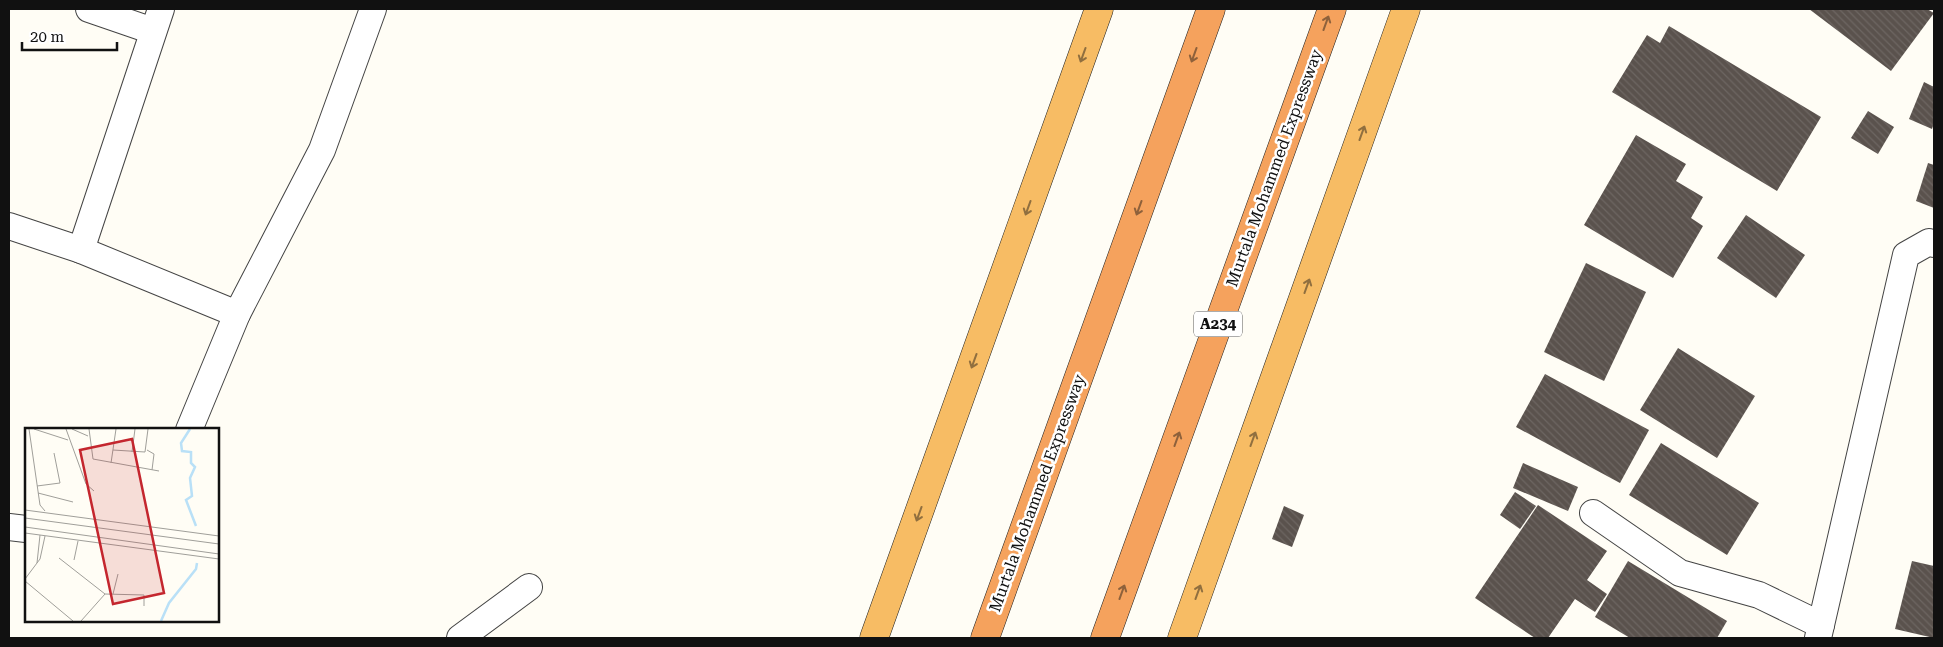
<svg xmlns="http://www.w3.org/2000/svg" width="1943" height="647" viewBox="0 0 1943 647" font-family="'Roboto Serif',serif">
	<defs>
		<pattern id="building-back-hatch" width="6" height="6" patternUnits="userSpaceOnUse" patternTransform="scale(1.25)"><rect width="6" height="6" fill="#5a524d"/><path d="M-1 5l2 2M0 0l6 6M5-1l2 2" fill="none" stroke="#6d6662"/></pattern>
	</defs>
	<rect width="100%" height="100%" fill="#fffdf5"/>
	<g fill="url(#building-back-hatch)">
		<polygon points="1809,9 1927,9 1934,13 1891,71"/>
		<polygon points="1669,26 1821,117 1777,191 1612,92 1647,35 1660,43"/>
		<polygon points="1924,82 1934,87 1934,123 1932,129 1909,119"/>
		<polygon points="1868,111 1894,127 1878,154 1851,138"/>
		<polygon points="1636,135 1686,164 1676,181 1703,197 1691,218 1703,226 1673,278 1584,225"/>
		<polygon points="1928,163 1934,165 1934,208 1916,201"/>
		<polygon points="1746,215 1805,255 1776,298 1717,258"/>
		<polygon points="1586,263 1646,292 1604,381 1544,352"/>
		<polygon points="1678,348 1755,396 1717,458 1640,410"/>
		<polygon points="1545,374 1649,430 1620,483 1516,427"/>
		<polygon points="1661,443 1759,503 1727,555 1629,495"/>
		<polygon points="1523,463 1578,487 1568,511 1513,488"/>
		<polygon points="1515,492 1536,506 1520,529 1500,515"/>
		<polygon points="1538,505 1607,551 1587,580 1607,594 1595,612 1575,599 1548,638 1535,638 1475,598"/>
		<polygon points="1284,506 1304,515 1292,547 1272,539"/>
		<polygon points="1628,561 1727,621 1717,638 1630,638 1595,617"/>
		<polygon points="1912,561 1934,566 1934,638 1895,629"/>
	</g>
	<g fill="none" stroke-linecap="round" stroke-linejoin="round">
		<defs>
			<g id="minor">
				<polyline points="89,9 153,31"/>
				<polyline points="9,226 81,250 237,314"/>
				<polyline points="81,250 161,9"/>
				<polyline points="189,430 237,314 322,150 373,9"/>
				<polyline points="1593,513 1680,573 1759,595 1821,625"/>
				<polyline points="9,527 26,529"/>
				<polyline points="460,638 529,587"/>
				<polyline points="1818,638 1906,255 1929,242 1934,244"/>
			</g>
			<g id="trunk">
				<polyline points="874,638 1099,9"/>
				<polyline points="1182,638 1406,9"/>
			</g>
			<g id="motorway">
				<polyline points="985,638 1211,9"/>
				<polyline points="1105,638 1332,9"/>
			</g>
		</defs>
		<use href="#minor" stroke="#444" stroke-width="28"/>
		<use href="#trunk" stroke="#222" stroke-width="29"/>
		<use href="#motorway" stroke="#222" stroke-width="29"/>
		<use href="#minor" stroke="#fff" stroke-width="26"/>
		<use href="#trunk" stroke="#f7bc64" stroke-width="28"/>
		<use href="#motorway" stroke="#f5a25d" stroke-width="28"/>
	</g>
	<defs><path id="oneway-shaft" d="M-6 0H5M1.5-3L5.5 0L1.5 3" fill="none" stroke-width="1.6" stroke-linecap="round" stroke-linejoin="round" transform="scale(1.25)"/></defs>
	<g stroke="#8e613b">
		<use href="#oneway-shaft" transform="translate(1326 23) rotate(-70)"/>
		<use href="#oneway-shaft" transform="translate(1194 55) rotate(110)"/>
		<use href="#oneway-shaft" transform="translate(1139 208) rotate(110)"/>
		<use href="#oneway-shaft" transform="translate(1177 439) rotate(-70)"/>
		<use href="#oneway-shaft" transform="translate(1122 592) rotate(-70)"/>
	</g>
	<g stroke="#906f3f">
		<use href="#oneway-shaft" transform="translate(1083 55) rotate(110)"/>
		<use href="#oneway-shaft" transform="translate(1362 133) rotate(-70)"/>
		<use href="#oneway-shaft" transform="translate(1028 208) rotate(110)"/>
		<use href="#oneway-shaft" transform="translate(1307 286) rotate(-70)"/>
		<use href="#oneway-shaft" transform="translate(974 361) rotate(110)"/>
		<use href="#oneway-shaft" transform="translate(1253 439) rotate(-70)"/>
		<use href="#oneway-shaft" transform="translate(919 514) rotate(110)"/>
		<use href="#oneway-shaft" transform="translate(1198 592) rotate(-70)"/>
	</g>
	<g text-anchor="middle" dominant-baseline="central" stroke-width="5" stroke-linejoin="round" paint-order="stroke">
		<rect fill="#fff" stroke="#585858" stroke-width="1" x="1194" y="311.5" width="48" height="25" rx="4"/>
		<g font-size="15" font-weight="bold" fill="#111">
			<text x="1218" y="324">A234</text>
		</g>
		<g font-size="16" fill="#111" stroke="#fff">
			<text transform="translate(1274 168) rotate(-70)">Murtala Mohammed Expressway</text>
			<text transform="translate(1037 493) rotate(-70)">Murtala Mohammed Expressway</text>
		</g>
	</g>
	<g transform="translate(25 428)">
		<rect width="194" height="194" fill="#fffdf5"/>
		<path fill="none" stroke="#b9e0f7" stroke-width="2.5" d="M165,1L156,15L157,23L166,24V35L170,39L165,50L167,68L161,72L171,98M136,193L144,175L171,141L172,135"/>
		<path fill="none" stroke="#a09f9a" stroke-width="1" d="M4,1L15,77L20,83M9,1L43,12M41,1L61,56L69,63M47,1L63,8M64,1L68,31L134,43M88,22L120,24L123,1M122,22L129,26L127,42M107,24L110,1M86,35L91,1M12,58L35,55L29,25M13,65L48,74M0,82L194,108M0,90L194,116M0,99L194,126M0,105L194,131M34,130L80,166L119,167V178M49,132L53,113M12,135L15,107M0,151L15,131L20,108M0,153L48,193M88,166L93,146M56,193L80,166"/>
		<path fill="#c4262e" fill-opacity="0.15" stroke="#c4262e" stroke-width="2.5" d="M107,11L139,165L88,176L55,22Z"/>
		<rect width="194" height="194" fill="none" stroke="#111" stroke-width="2.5"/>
	</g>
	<rect width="1943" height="647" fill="none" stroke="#111111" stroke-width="20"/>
	<path d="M22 42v8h95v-8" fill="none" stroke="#111111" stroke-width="2.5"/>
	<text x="30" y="42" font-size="15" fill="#111111" stroke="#ffffff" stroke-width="4" paint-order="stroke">20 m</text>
</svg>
